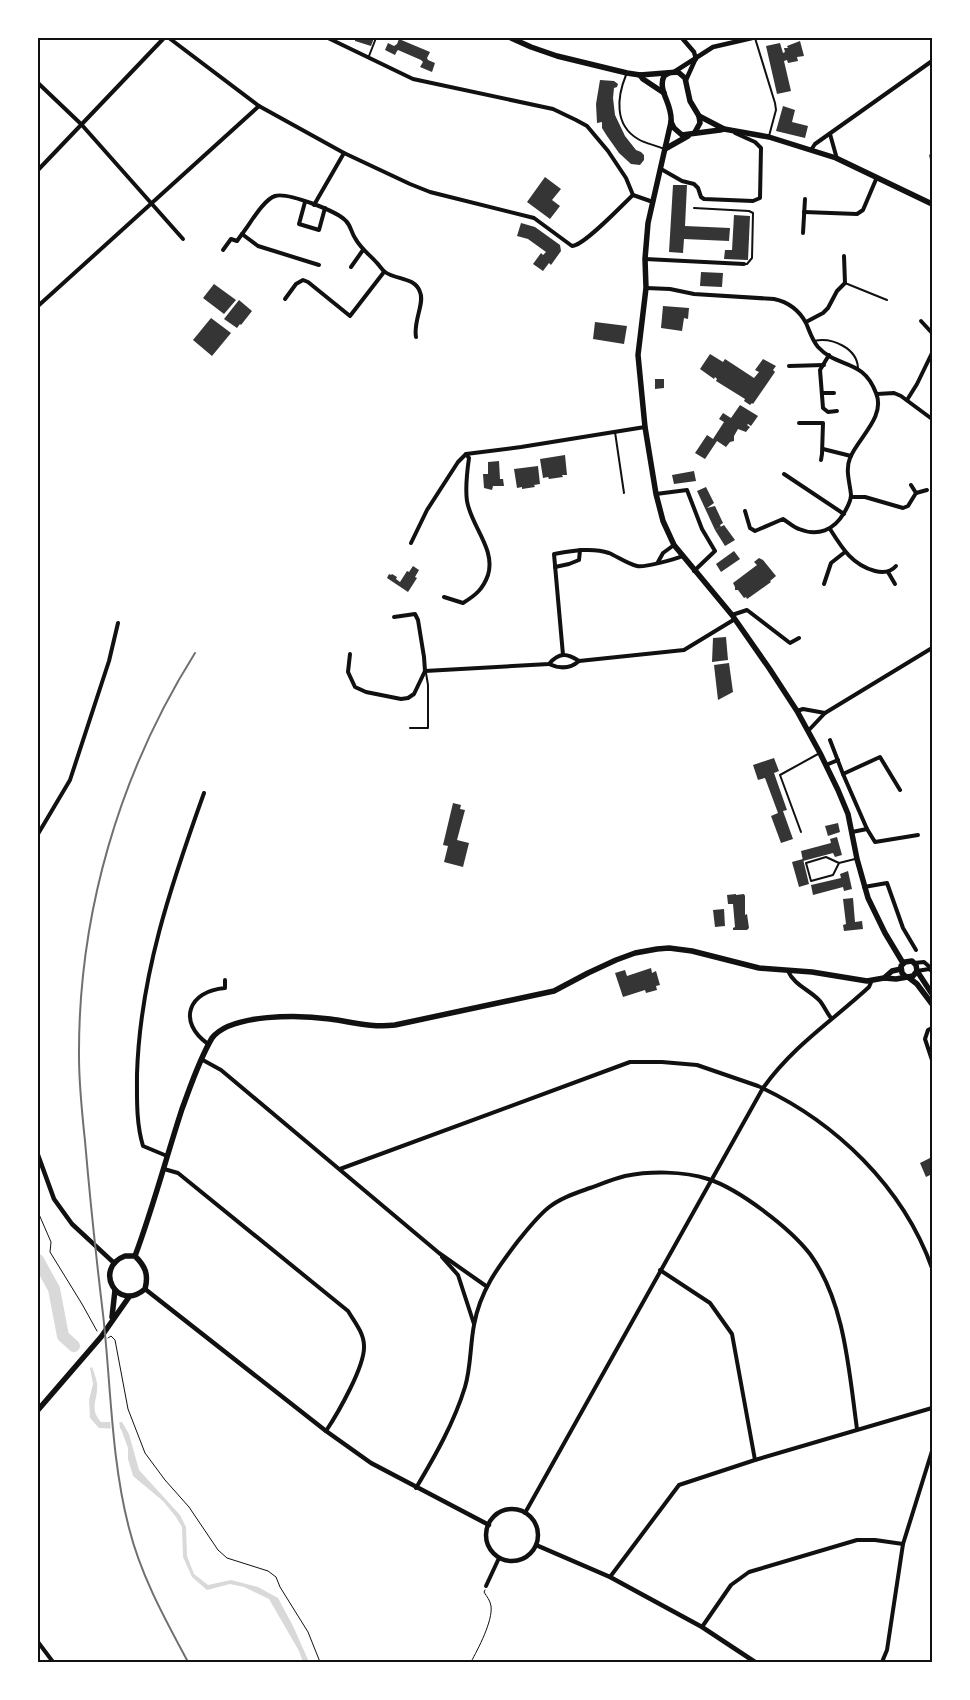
<svg xmlns="http://www.w3.org/2000/svg" width="970" height="1700" viewBox="0 0 970 1700" font-family="'Golos Text',sans-serif">
	<rect width="100%" height="100%" fill="#fff"/>
	<path fill="#d9d9d9" d="M92,1367C94,1372 96,1378 97,1383C99,1399 88,1408 101,1422H122L129,1434L139,1470L180,1515L186,1527L187,1556L194,1574L208,1585L231,1580L258,1587L278,1598L293,1626L309,1662H303L299,1651L269,1599L244,1587L230,1584L207,1590L192,1577L183,1557L182,1527L176,1517L163,1501L133,1476L128,1459V1448L121,1429L99,1428L90,1418L89,1400L93,1384L90,1368Z"/>
	<polygon fill="#fff" points="110,1420 119,1420 121,1436 119,1431 111,1431"/>
	<g fill="none" stroke-linecap="round" stroke-linejoin="round">
		<polyline stroke="#d9d9d9" stroke-width="12" points="38,1260 54,1289 63,1336 74,1346"/>
	</g>
	<g fill="#353535">
		<polygon points="351,38 374,38 371,46 355,41 355,39"/>
		<polygon points="399,39 430,52 427,58 428,60 435,63 432,72 420,67 423,62 421,60 398,50 397,51 395,55 385,50 388,43 394,46 397,44"/>
		<polygon points="800,41 804,56 797,57 798,61 788,63 787,60 784,61 791,91 777,94 766,46 780,43 783,53 785,52 784,48 788,48 787,46"/>
		<polygon points="600,80 614,81 618,84 617,87 614,88 613,98 615,115 625,136 636,150 641,152 644,155 644,160 640,165 631,164 619,153 607,136 602,128 602,122 597,123 596,104"/>
		<polygon points="783,106 795,110 792,122 808,126 805,138 776,131"/>
		<polygon points="930,151 932,151 932,168 929,155 931,154"/>
		<polygon points="545,177 561,189 552,200 560,206 550,219 527,202"/>
		<polygon points="673,185 687,185 685,226 730,228 729,241 684,239 683,253 669,252"/>
		<polygon points="734,215 750,216 748,260 724,259 725,250 732,250"/>
		<polygon points="521,223 535,227 560,245 561,251 551,265 549,263 543,271 533,264 541,253 543,255 546,252 528,239 517,236"/>
		<polygon points="701,272 723,273 722,287 700,286"/>
		<polygon points="214,284 236,300 224,314 203,298"/>
		<polygon points="239,300 252,311 241,325 240,324 237,328 224,319"/>
		<polygon points="663,306 689,308 688,319 684,318 682,331 661,328"/>
		<polygon points="211,318 231,333 212,356 193,340"/>
		<polygon points="595,322 627,326 624,344 593,339"/>
		<polygon points="710,354 723,362 725,359 754,378 759,372 755,370 763,359 776,366 773,370 775,372 753,404 752,403 750,405 744,401 745,399 716,381 717,379 715,377 714,379 700,369"/>
		<polygon points="655,379 664,379 664,388 655,389"/>
		<polygon points="740,405 758,416 751,426 748,424 747,425 750,427 746,432 738,429 734,436 734,441 730,442 726,447 717,441 705,459 695,453 707,435 713,439 724,422 719,419 723,413 731,418"/>
		<polygon points="565,455 567,475 562,475 563,477 549,479 548,477 543,478 540,459"/>
		<polygon points="499,461 500,479 503,479 504,486 493,486 492,490 484,488 483,474 488,474 488,462"/>
		<polygon points="538,466 540,484 534,485 535,487 522,489 522,487 517,488 514,469"/>
		<polygon points="694,471 696,481 674,484 672,475"/>
		<polygon points="706,487 714,503 707,508 715,506 723,523 720,525 721,527 715,530 697,491"/>
		<polygon points="724,525 735,540 725,546 715,530"/>
		<polygon points="734,551 740,559 721,572 716,564"/>
		<polygon points="759,558 763,560 776,576 770,581 771,582 750,597 747,599 746,597 744,598 738,590 735,590 735,587 733,583 757,565 754,562"/>
		<polygon points="413,566 419,570 415,577 417,578 408,592 387,578 389,574 391,575 392,574 397,577 396,579 400,582 407,571 409,572"/>
		<polygon points="726,637 728,660 712,662 713,638"/>
		<polygon points="729,663 733,692 718,700 714,665"/>
		<polygon points="774,758 779,771 774,773 787,810 783,811 793,839 781,843 771,816 778,813 765,778 758,780 753,765"/>
		<polygon points="453,803 461,805 460,809 465,810 457,840 469,843 463,867 444,862 448,846 443,845"/>
		<polygon points="838,823 840,832 828,836 825,826"/>
		<polygon points="837,837 842,855 835,857 833,853 803,861 801,851 831,843 830,839"/>
		<polygon points="803,859 809,884 799,887 792,862"/>
		<polygon points="848,871 852,889 844,891 843,887 813,895 811,885 841,878 840,874"/>
		<polygon points="736,894 736,895 744,894 745,896 745,915 747,914 749,928 747,930 733,930 733,928 735,927 733,904 728,904 727,895"/>
		<polygon points="853,898 855,922 862,921 863,929 844,931 843,925 846,924 843,899"/>
		<polygon points="724,909 725,926 715,927 713,910"/>
		<polygon points="651,968 652,973 656,971 660,985 656,986 657,990 646,993 645,990 623,997 615,973 625,970 627,976"/>
		<polygon points="932,1157 932,1174 926,1177 920,1163"/>
	</g>
	<g fill="none" stroke-linecap="round" stroke-linejoin="round">
		<g stroke="#111" stroke-width="1">
			<polyline points="38,1212 51,1242 50,1252 82,1304 97,1331"/>
			<polyline points="108,1338 111,1336 115,1340 128,1409 145,1453 165,1480 189,1507 218,1550 227,1558 268,1571 276,1577 280,1587 308,1632 320,1662"/>
			<path d="M471,1662C478,1649 493,1621 491,1606C490,1600 487,1597 484,1592L485,1590"/>
		</g>
		<g stroke="#111" stroke-width="2">
			<polyline points="755,38 775,103 776,110 769,136"/>
			<polyline points="369,56 376,38"/>
			<path d="M626,75C617,97 614,125 638,139C646,144 656,145 664,149"/>
			<polyline points="694,208 749,211 753,213 752,258 747,264 744,264"/>
			<polyline points="845,283 887,300"/>
			<path d="M814,341C832,337 857,348 858,368"/>
			<polyline points="615,432 624,493"/>
			<polyline points="410,728 428,728 428,685 426,673"/>
			<polyline points="801,832 780,775 818,754"/>
			<polyline points="839,863 833,875 811,881 806,863 826,857 839,863 855,859"/>
		</g>
		<g stroke="#111" stroke-width="4">
			<path d="M169,38L259,106L344,153L410,184L430,192L534,218L572,246C584,246 623,204 633,195"/>
			<polyline points="328,38 413,79 553,109 576,120 587,126 608,151 626,178 633,195 653,202"/>
			<polyline points="38,83 81,124 183,239"/>
			<polyline points="830,134 837,159"/>
			<polyline points="811,150 815,144 932,61"/>
			<polyline points="661,169 682,181 694,184 698,188 701,197 704,199 753,201 760,198 761,148 755,142 735,133"/>
			<polyline points="38,170 164,38"/>
			<polyline points="305,202 299,224 319,230 325,208"/>
			<polyline points="314,205 344,153"/>
			<polyline points="804,212 857,214 863,210 877,177"/>
			<polyline points="803,233 805,199"/>
			<polyline points="223,250 231,239 237,241 242,234"/>
			<polyline points="645,259 744,264"/>
			<path d="M319,265L258,246L242,234C250,224 263,200 275,196C287,192 337,211 346,221C351,226 351,232 355,238C361,249 369,254 377,263C380,266 382,270 385,272C396,280 415,277 420,292C425,303 413,321 416,337"/>
			<polyline points="351,267 363,250"/>
			<path d="M646,288L670,289L694,294L774,299C788,302 799,310 806,323C810,332 812,340 818,347C838,369 863,358 876,393C886,417 858,438 850,458C845,470 850,483 851,495C851,501 847,508 844,513C834,530 818,537 799,529C793,527 788,522 783,519L755,531L750,528L745,511"/>
			<polyline points="285,299 296,284 303,280 308,282 350,316 384,272"/>
			<polyline points="38,306 259,106"/>
			<polyline points="921,321 932,333"/>
			<polyline points="806,322 823,313 828,308 837,291 845,283 844,256"/>
			<polyline points="829,355 820,370 823,408 828,412 837,411"/>
			<polyline points="789,366 824,365"/>
			<polyline points="822,393 834,393"/>
			<polyline points="877,394 894,393 901,396 932,419"/>
			<polyline points="907,400 917,384 932,353"/>
			<polyline points="799,423 823,423 822,454 821,460"/>
			<polyline points="823,449 851,456"/>
			<polyline points="784,474 844,514"/>
			<polyline points="916,493 927,490"/>
			<polyline points="656,494 687,490 702,529 715,551 694,571"/>
			<polyline points="851,497 865,497 903,508 908,506 916,493 911,485"/>
			<path d="M830,529C842,548 852,565 875,571C883,573 890,573 896,566"/>
			<polyline points="411,543 427,510 458,462 466,454 521,447 645,427"/>
			<polyline points="658,562 663,553 674,545"/>
			<polyline points="555,567 569,564 579,560 580,550"/>
			<polyline points="888,572 895,584"/>
			<polyline points="38,578 38,579"/>
			<polyline points="824,584 831,563 845,552"/>
			<path d="M444,597L463,603C476,595 483,589 488,575C496,549 471,526 467,501C465,487 467,472 469,458L466,454"/>
			<polyline points="732,615 747,610 790,643 799,638"/>
			<polyline points="350,654 348,672 355,687 366,692 401,699 408,698 414,694 425,671 424,657 418,620 415,614 394,617"/>
			<path d="M563,655L554,554C571,551 592,547 609,553C618,557 628,564 637,566C644,568 675,559 683,556"/>
			<path d="M549,664C560,669 570,669 579,661"/>
			<path d="M425,671L549,664C559,652 567,653 579,661L684,650L735,619"/>
			<polyline points="797,711 803,709 825,713"/>
			<polyline points="808,731 825,713 932,648"/>
			<polyline points="830,740 843,774 880,757 900,790"/>
			<polyline points="826,765 838,760"/>
			<polyline points="843,774 867,829 875,842 918,835"/>
			<polyline points="852,832 867,829"/>
			<polyline points="38,834 70,780 109,661 118,623"/>
			<polyline points="864,887 887,883 903,928 916,950"/>
			<polyline points="914,963 924,962 932,969"/>
			<path d="M788,971C794,985 810,990 820,1001C824,1006 827,1013 831,1018"/>
			<polyline points="917,971 929,969 932,971"/>
			<polyline points="932,1028 928,1030 925,1039 932,1060"/>
			<path d="M208,1044C177,1022 188,991 225,988V980"/>
			<polyline points="201,1059 221,1070 439,1253 486,1286"/>
			<path d="M167,1156L143,1146C136,1123 137,1098 137,1074C140,976 171,885 204,793"/>
			<path d="M164,1169L178,1173L348,1311C354,1321 364,1333 364,1346C365,1366 338,1413 326,1431"/>
			<path d="M340,1169L630,1062H662L697,1065L758,1086C836,1122 903,1187 932,1268"/>
			<polyline points="442,1257 458,1275 474,1324"/>
			<polyline points="660,1270 710,1303 732,1334 755,1460"/>
			<path d="M416,1488C435,1456 454,1423 465,1387C471,1367 470,1346 474,1325C480,1291 498,1267 518,1241C527,1230 537,1217 548,1208C560,1198 576,1193 590,1188C601,1184 613,1179 625,1176C650,1171 683,1171 708,1179C739,1189 790,1228 810,1254C845,1302 849,1372 857,1429"/>
			<path d="M525,1513L763,1088C794,1045 831,1022 869,987L872,980"/>
			<polyline points="610,1577 679,1485 755,1460 932,1408"/>
			<polyline points="486,1586 499,1558"/>
			<polyline points="702,1627 731,1585 749,1572 857,1540 875,1540 903,1544"/>
			<polyline points="38,1642 53,1662"/>
			<polyline points="882,1662 887,1650 903,1544 932,1451"/>
		</g>
		<g stroke="#111" stroke-width="4.5">
			<polyline points="682,38 694,52 696,59"/>
			<polyline points="674,72 713,47 752,38"/>
			<polyline points="686,80 695,60"/>
			<polyline points="38,1155 54,1199 72,1224 113,1262"/>
			<polyline points="145,1289 326,1431 371,1463 489,1525"/>
			<circle cx="512" cy="1535" r="26"/>
			<polyline points="536,1545 610,1577 702,1627 755,1662"/>
		</g>
		<g stroke="#111" stroke-width="5.5">
			<polyline points="511,38 531,47 557,56 627,73 640,75 678,72 685,78 690,101 699,116 700,123 695,132"/>
			<path d="M669,73L664,76C657,91 673,104 671,122L648,223L645,259L646,288L638,355L645,427L656,494L663,521L674,545L732,615L769,668L797,711L820,753L838,790L848,814L857,859L868,898L885,933L903,963"/>
			<polyline points="640,75 643,79 664,93"/>
			<polyline points="699,116 724,129 769,137 836,158 932,204"/>
			<polyline points="671,122 674,128 682,135 720,130 724,129"/>
			<polyline points="665,149 688,136"/>
			<polyline points="906,977 902,973 901,966 905,962 912,961 916,965 917,971 932,994"/>
			<polyline points="908,977 917,984 932,1004"/>
			<polyline points="884,978 896,979 913,976 917,971"/>
			<path d="M125,1256H135C145,1266 149,1274 145,1289C117,1313 93,1268 125,1256Z"/>
			<path d="M135,1256C153,1208 166,1158 182,1109C191,1085 199,1060 212,1038C231,1013 301,1015 330,1019C352,1022 372,1028 395,1025L554,991L588,973L616,960L635,953L657,949L669,948L692,951L759,968L812,972L867,981L884,978L892,971L901,969"/>
			<polyline points="112,1317 115,1290"/>
			<polyline points="38,1410 101,1337 129,1297"/>
		</g>
		<path stroke="#707070" stroke-width="2" d="M188,1662C165,1619 141,1576 129,1528C111,1459 111,1385 103,1314C96,1256 90,1199 85,1141C82,1113 79,1085 79,1057C78,915 119,774 195,653"/>
	</g>
	<rect width="970" height="1700" fill="none" stroke="#ffffff" stroke-width="78"/>
	<rect x="39" y="39" width="892" height="1622" fill="none" stroke="#111" stroke-width="2"/>
</svg>
